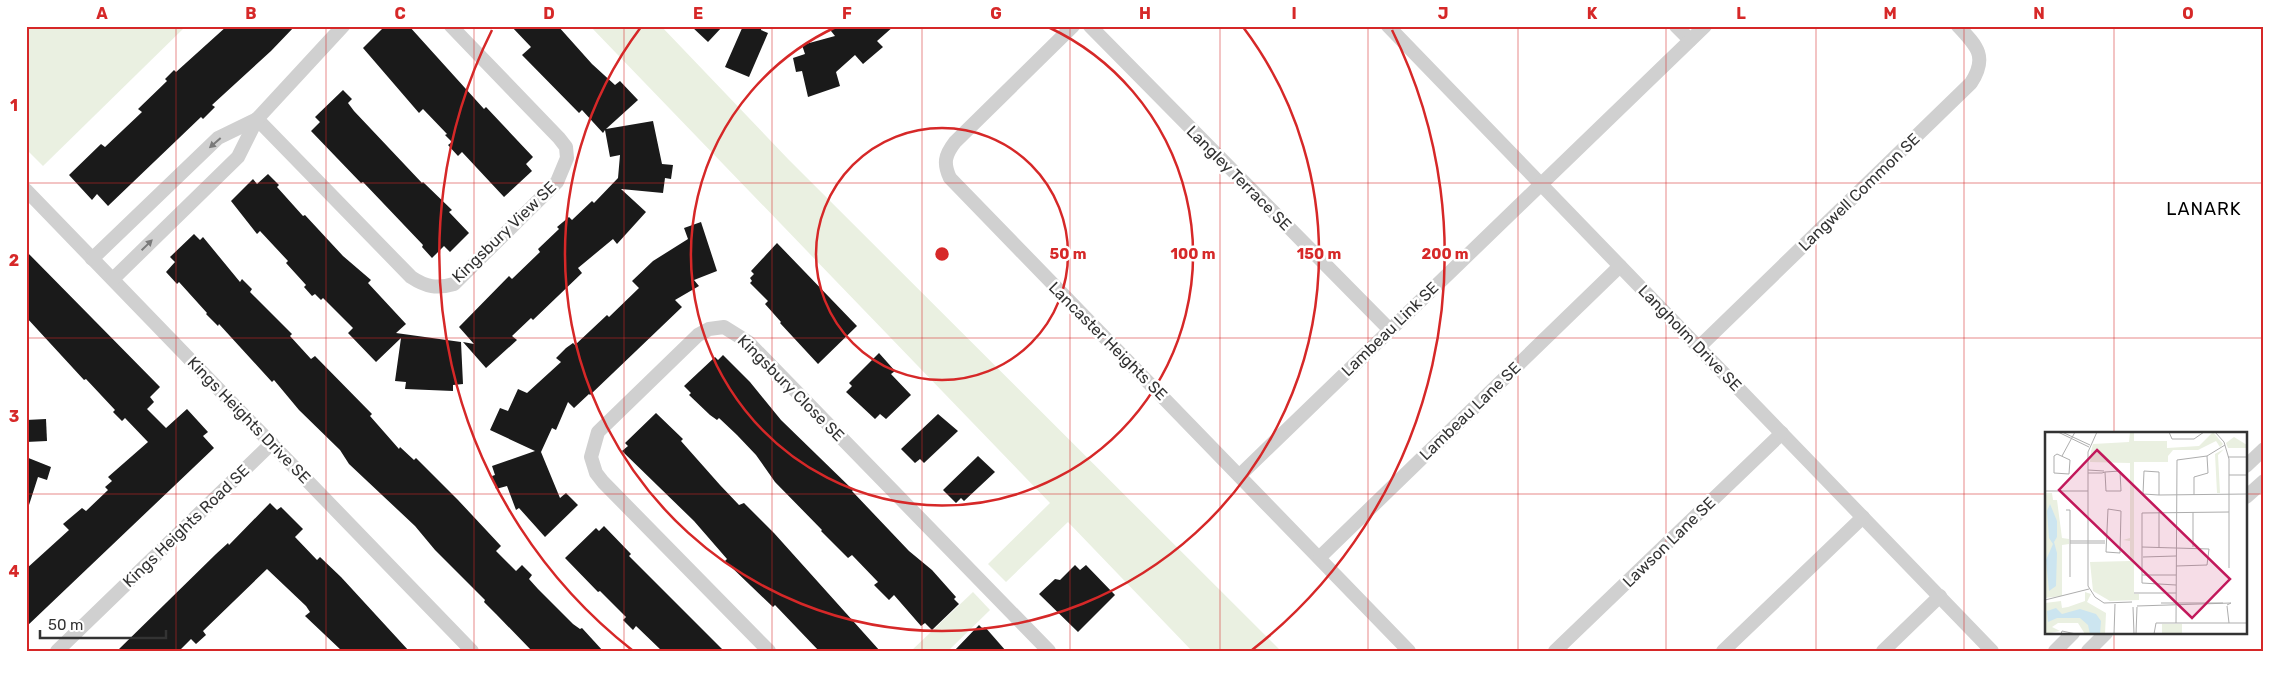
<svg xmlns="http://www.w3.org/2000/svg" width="2290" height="677" viewBox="0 0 2290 677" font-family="Rubik,sans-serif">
	<rect width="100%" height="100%" fill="#fff"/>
	<g fill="#eaf0e1">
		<polygon points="26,26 186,26 43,166 26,149"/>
		<polygon points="590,26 661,26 789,160 1281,651 1192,651 1068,522 1006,582 988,564 1050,503"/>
		<polygon points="973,592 990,610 948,651 911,651"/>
	</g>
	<g fill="#1a1a1a">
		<polygon points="227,26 295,26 271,51 212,105 215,107 203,119 201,117 108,206 97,194 92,200 69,175 101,144 105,147 142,112 138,109 167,81 165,79 174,70 176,72"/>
		<polygon points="385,26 409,26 484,109 486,107 533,157 526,164 532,171 504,197 462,152 458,156 448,145 452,142 445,135 447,134 423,109 419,113 363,48"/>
		<polygon points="511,26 558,26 592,64 615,85 620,81 638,100 606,129 653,121 662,164 673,165 671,179 665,178 663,193 621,189 646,212 617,244 613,239 578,268 582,273 533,320 531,318 512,336 517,340 486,368 463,342 474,344 459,327 509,276 512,279 540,252 538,249 559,229 557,227 569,217 572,220 592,201 594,203 618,178 620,155 610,157 605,130 603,133 582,110 579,113 522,55 531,47"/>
		<polygon points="691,26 723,26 708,42"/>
		<polygon points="743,26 762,26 761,30 768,33 749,77 725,67"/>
		<polygon points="827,26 894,26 877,41 883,47 863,64 855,55 836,72 840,86 808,97 802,71 796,72 793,58 805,54 802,45 835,36"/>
		<polygon points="343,90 352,99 348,103 354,111 422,183 423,182 452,210 449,212 469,233 450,252 444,246 432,258 422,247 423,245 363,182 361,183 311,131 320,122 315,117"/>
		<polygon points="268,174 279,185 277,187 303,216 305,215 343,256 371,280 368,283 406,324 396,333 461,342 463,384 453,385 453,391 405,389 406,382 395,381 401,338 376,362 348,333 353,328 323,298 321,300 315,294 312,296 304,287 306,285 286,263 288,261 260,231 257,234 231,201 253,179 257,184"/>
		<polygon points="701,222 717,271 694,280 699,286 675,300 682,307 590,395 589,394 574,408 568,402 556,430 552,428 541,452 560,498 566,493 578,505 545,537 519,508 516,510 507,486 496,489 492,476 495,475 492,466 535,451 490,430 500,408 508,411 518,389 527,393 561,362 556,358 566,348 573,343 575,345 607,315 609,317 639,288 632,281 653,261 688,239 684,228"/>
		<polygon points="194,234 200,240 203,237 240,282 242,279 252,289 250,292 292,334 290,336 311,359 315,356 372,414 370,416 399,449 400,447 414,460 416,458 458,500 501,546 496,551 516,571 522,565 532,575 529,579 538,589 573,624 580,629 582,628 603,651 532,651 496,614 484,602 485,600 435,550 415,526 349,464 340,450 299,410 274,380 272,382 219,324 218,326 206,314 207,313 179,282 177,284 166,272 175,262 170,257"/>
		<polygon points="777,243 857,326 818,364 780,323 781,322 765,304 768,301 750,283 752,281 750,278 754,274 751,271"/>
		<polygon points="26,251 160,387 150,397 154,402 147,409 166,428 187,409 208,432 203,436 214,448 26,627 26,569 69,530 63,524 82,508 86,511 108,490 105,487 112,481 108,477 148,442 125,418 122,421 113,412 115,410 86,379 84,380 26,317"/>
		<polygon points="879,353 895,371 891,374 911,395 886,419 880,414 875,419 846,392 852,386 849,383"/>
		<polygon points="723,355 750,382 781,420 853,490 852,491 909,551 932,570 956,597 954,599 959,604 932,630 925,623 921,626 894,595 889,600 874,585 878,582 852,555 848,558 821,531 822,530 775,482 756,455 737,435 719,418 717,420 710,415 689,395 691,393 684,386 715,357 718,360"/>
		<polygon points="656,413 683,439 681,441 720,485 739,505 744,503 774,533 880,651 819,651 775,605 773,607 725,561 727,559 694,521 622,451 628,446 625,443"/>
		<polygon points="938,414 958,431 924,463 920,459 915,463 901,449"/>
		<polygon points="46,419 47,441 26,442 26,420"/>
		<polygon points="978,456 995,472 964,501 961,498 956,503 943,490"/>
		<polygon points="26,457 51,467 47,480 38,477 29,505 26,505"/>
		<polygon points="270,503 277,510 281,507 303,529 295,537 317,560 320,557 341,577 409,651 342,651 305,616 310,612 306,606 267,569 203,631 206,635 196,644 191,639 179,651 117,651 216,554 228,543 229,545"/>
		<polygon points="604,526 631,554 629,556 724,651 662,651 636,626 633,630 623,620 626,617 600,591 598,592 565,558 596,528 599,531"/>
		<polygon points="1075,565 1080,570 1086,565 1115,595 1078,632 1039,594 1055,579 1060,580"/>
		<polygon points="979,625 983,629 985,627 1006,651 954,651"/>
	</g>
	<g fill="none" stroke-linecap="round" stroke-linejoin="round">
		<g stroke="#d0d0d0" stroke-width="14">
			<path d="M1073,26L955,142C945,155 943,163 950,178L1409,651"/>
			<polyline points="1090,26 1389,329"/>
			<polyline points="1388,26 1992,651"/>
			<polyline points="1676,26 1690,40"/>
			<path d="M257,119L411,277C426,287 437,289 454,284L557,182L567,158L566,147L559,138L451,26"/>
			<polyline points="26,190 472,651"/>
			<polyline points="92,259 218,138 257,119"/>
			<polyline points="113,279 238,157 257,119 343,26"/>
			<path d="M1699,347L1971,83C1988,57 1977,46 1958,26"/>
			<polyline points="2246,466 2264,449"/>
			<polyline points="1240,475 1705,26"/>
			<polyline points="2246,497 2264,481"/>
			<polyline points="1320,557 1620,266"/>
			<polyline points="57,651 272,443"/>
			<polyline points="769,651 603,482 596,473 591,457 598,432 698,335 709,329 724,327 748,342 1049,651"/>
			<polyline points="1555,651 1782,433"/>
			<polyline points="1723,651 1863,517"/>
			<polyline points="1883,651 1940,596"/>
			<polyline points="2055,651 2073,633"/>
			<polyline points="2088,651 2106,633"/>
		</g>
	</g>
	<defs><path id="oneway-solid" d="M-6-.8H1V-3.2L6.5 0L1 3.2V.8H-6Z" transform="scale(1.25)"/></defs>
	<g fill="#7a7a7a">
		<use href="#oneway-solid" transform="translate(215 143) rotate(139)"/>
		<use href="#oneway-solid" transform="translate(147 245) rotate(-44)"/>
	</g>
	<path fill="none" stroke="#d62828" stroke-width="1" stroke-opacity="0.55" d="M176,26V651M326,26V651M474,26V651M624,26V651M772,26V651M922,26V651M1070,26V651M1220,26V651M1368,26V651M1518,26V651M1666,26V651M1816,26V651M1964,26V651M2114,26V433M26,183H2264M26,338H2264M26,494H2046M2246,494H2264M2114,633V651"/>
	<g fill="none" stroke="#d62828" stroke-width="2.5">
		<circle cx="942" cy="254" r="126"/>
		<path d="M1048 27A251 251 0 1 1 836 27"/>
		<path d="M1243 27A377 377 0 1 1 641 27"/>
		<path d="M632 650A503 503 0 0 1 492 30M1392 30A503 503 0 0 1 1252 650"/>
	</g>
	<g text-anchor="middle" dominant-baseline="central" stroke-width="5" stroke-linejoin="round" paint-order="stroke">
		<g font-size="16" fill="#333" stroke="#fff">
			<text transform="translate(1239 178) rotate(45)">Langley Terrace SE</text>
			<text transform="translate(1859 192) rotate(-44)">Langwell Common SE</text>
			<text transform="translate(504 232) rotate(-44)">Kingsbury View SE</text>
			<text transform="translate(1390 329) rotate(-44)">Lambeau Link SE</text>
			<text transform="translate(1690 338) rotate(46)">Langholm Drive SE</text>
			<text transform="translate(1108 341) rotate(45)">Lancaster Heights SE</text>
			<text transform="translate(791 388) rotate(45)">Kingsbury Close SE</text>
			<text transform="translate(1470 411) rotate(-44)">Lambeau Lane SE</text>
			<text transform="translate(249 420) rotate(46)">Kings Heights Drive SE</text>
			<text transform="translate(186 526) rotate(-44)">Kings Heights Road SE</text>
			<text transform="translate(1669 542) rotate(-44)">Lawson Lane SE</text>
		</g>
		<g font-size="18" letter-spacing="1" fill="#000" stroke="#fff">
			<text x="2204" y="209">LANARK</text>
		</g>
	</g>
	<g transform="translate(2045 432)">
		<rect width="202" height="202" fill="#fff"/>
		<path d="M85,0H89V9H122V16L154,14L168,0L178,12L175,15L171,9L153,18H128L123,24V30H89V162H94V168L65,169L48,159L45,130L85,129V109L78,108L85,106V31L45,30L46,19L48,12L84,10ZM189,5L202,13V16H183L181,11ZM179,17L173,23L175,61H172L170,22ZM0,61H7L8,68H12L17,106L24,107V112L17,113V164L0,166ZM40,160L46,162L42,170L61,181L60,202H40L33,191H13L7,195L15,199L0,202V171L16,169L17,176L23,175L40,169ZM117,192H137V202H117Z" fill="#eaf0e1"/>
		<path d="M5,72L12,89V105L9,110L12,121L11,154L4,159L1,128L8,112L4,106L2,79ZM11,176L17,182L35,177L51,182L56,189L55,202H45L43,193L35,186H12L3,190L2,179Z" fill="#cce5f0"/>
		<path fill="none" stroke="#adadad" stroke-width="1" d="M13,0L44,15M17,0L45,13M52,0L43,20V154L50,165L59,171L87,170M124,0L127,7H149L159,0M170,0L179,10L184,27V136M12,22L25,28L24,42L9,41V24ZM17,24L30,0M183,25H203M43,38L59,39M43,41H57L60,40L75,39L76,59H61L60,40M184,43H203M0,59H43M114,63L98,62L99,39L114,40V63L203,62M149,63V45L163,41L162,24M63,77L76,79L75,121L61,120ZM21,78H25V145M114,80V115M148,80V115M25,109H60M25,111H60M97,115L164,117L162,133L131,134M98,125L131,124M97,143H131M131,153L97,151V81L184,80M89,161H131M0,168L44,157M116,171H178M92,174L186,171L182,173M182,174L184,191M88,175L89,202M131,191L132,28L162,24L180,13M16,202L17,199L31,202M69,202L70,172M91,202L92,175M109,202L111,191H203"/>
		<path fill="#c2185b" fill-opacity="0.15" stroke="#c2185b" stroke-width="2.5" d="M52,18L185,147L147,186L14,58Z"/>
		<rect width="202" height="202" fill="none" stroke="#333" stroke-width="2.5"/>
	</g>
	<circle cx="942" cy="254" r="8" fill="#d62828" stroke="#fff" stroke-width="2.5"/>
	<g font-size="15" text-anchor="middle" font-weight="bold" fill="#d62828" stroke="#fff" stroke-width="5" stroke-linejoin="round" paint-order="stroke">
		<text x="1068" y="259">50 m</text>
		<text x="1193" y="259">100 m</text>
		<text x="1319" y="259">150 m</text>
		<text x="1445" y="259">200 m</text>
	</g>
	<rect width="2290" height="677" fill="none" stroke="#ffffff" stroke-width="55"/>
	<path d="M40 630v8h126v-8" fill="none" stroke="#333333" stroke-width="2.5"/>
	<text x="48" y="630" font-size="15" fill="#333333" stroke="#ffffff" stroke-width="4" paint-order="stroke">50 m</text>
	<rect x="28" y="28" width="2234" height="622" fill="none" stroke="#d62828" stroke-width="2"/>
	<g font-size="16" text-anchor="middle" font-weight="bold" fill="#d62828">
		<text x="102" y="19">A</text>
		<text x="251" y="19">B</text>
		<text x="400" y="19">C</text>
		<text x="549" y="19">D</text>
		<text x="698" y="19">E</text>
		<text x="847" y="19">F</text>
		<text x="996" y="19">G</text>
		<text x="1145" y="19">H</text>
		<text x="1294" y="19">I</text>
		<text x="1443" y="19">J</text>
		<text x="1592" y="19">K</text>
		<text x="1741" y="19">L</text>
		<text x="1890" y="19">M</text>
		<text x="2039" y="19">N</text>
		<text x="2188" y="19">O</text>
		<text x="14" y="111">1</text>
		<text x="14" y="266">2</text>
		<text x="14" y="422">3</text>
		<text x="14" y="577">4</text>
	</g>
</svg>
